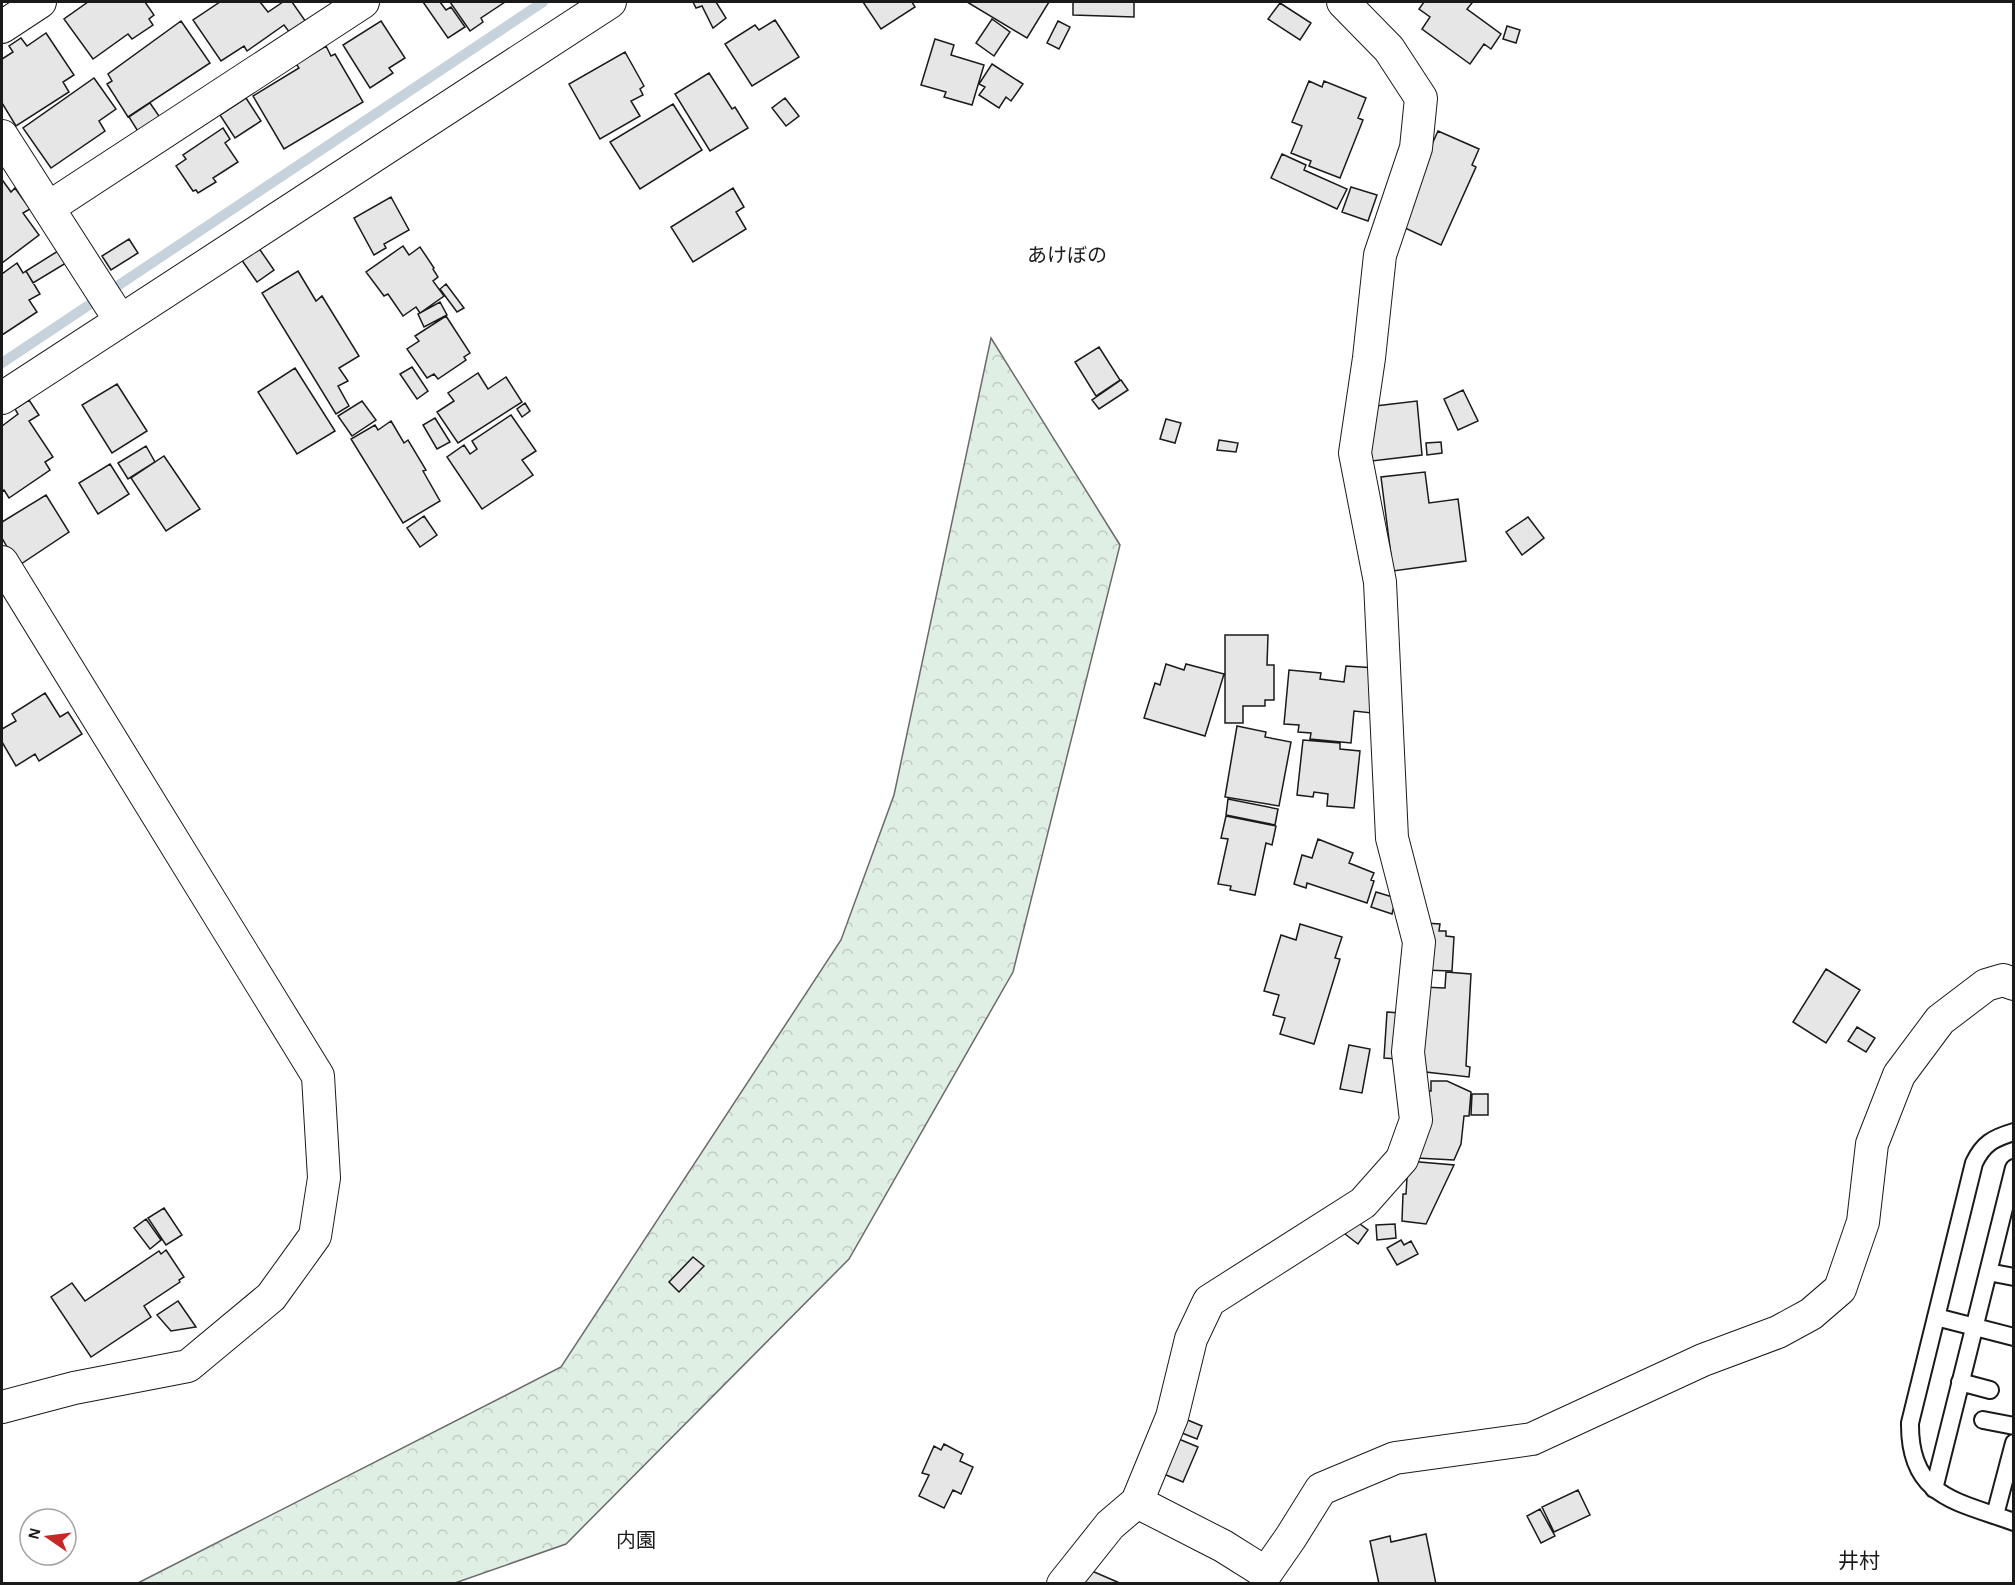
<svg xmlns="http://www.w3.org/2000/svg" width="2015" height="1585" viewBox="0 0 2015 1585" font-family="'Alegreya Sans','Noto Sans JP',sans-serif">
<style>
.forest{fill:url(#forest-crowns);stroke:#6a6a6a;stroke-width:1.5}
.lines{fill:none;stroke-linecap:round;stroke-linejoin:round}
.stream{stroke:#c6d2dc;stroke-width:10}
.building{fill:#e6e6e6;stroke:#1a1a1a;stroke-width:1.5}
.lane-casing{stroke:#1a1a1a;stroke-width:20}
.street-casing{stroke:#1a1a1a;stroke-width:34}
.lane{stroke:#fff;stroke-width:16}
.street{stroke:#fff;stroke-width:32}
.labels{text-anchor:middle;dominant-baseline:central;stroke-width:4.5;stroke-linejoin:round;paint-order:stroke}
.neighbourhood-label{font-size:20px;fill:#1a1a1a;stroke:#fff}
.quarter-label{font-size:21px;fill:#1a1a1a;stroke:#fff}
</style>
<defs>
<pattern id="forest-crowns" width="20" height="18" patternUnits="userSpaceOnUse" patternTransform="scale(1.5)"><rect width="20" height="18" fill="#e0efe3"/><path d="M2 6a3 3 0 1 1 6 0M12 15a3 3 0 1 1 6 0" fill="none" stroke="#c0ccc2"/></pattern>
</defs>
<rect width="100%" height="100%" fill="#fff"/>
<path class="forest" d="M991,338L1120,545L1013,972L849,1259L566,1544L455,1583L136,1584L561,1367L841,940L894,795Z"/>
<g class="lines">
<path class="stream" d="M2,363L543,2"/>
</g>
<path class="building" d="M88,2H145L154,15L149,19L153,25L132,39L128,34L93,59L64,19Z
M220,2H260L268,12L283,2H292L306,22L290,33L284,25L247,51L244,46L221,61L193,20Z
M423,2H440L446,10L451,7L465,27L448,38Z
M450,2H505L481,18L483,22L470,31Z
M693,2H716L726,18L713,28L702,6L696,8Z
M863,2H912L915,7L881,29Z
M967,2H1049L1027,38Z
M1073,2H1134V17L1073,15Z
M1424,2H1470L1472,3L1467,9L1501,34L1491,49L1484,44L1470,64L1422,29L1430,17L1419,9Z
M1280,3L1311,23L1300,40L1268,19Z
M992,19L1010,32L994,56L976,43Z
M775,20L799,57L752,86L725,44L755,25L759,30Z
M181,21L210,63L128,117L107,84L112,81L108,74Z
M381,21L405,58L389,68L393,73L370,88L343,45Z
M1058,21L1070,27L1059,49L1047,43Z
M1507,26L1520,30L1516,43L1503,39Z
M46,33L74,75L63,82L69,92L16,126L2,103V59L13,52L9,46L21,38L27,46Z
M935,39L954,45L951,55L984,65L972,105L944,97L946,92L921,85Z
M326,46L331,56L335,54L363,102L284,149L253,96L299,68L296,64Z
M625,52L644,86L640,89L643,95L631,101L640,116L600,139L569,84Z
M992,64L1023,84L1011,101L1006,97L999,108L979,95L985,87L979,84Z
M709,73L732,109L735,107L748,128L710,151L675,94Z
M94,78L116,109L99,121L105,131L51,168L23,128Z
M1309,81L1322,87L1324,81L1366,98L1358,118L1363,120L1340,178L1309,166L1311,161L1291,153L1302,126L1292,122Z
M246,98L261,121L235,138L220,115Z
M785,98L799,116L786,126L772,108Z
M150,103L161,119L139,133L129,117Z
M673,104L702,150L640,189L610,142Z
M223,128L230,139L225,143L238,162L213,178L216,182L198,193L196,190L193,191L176,166L186,159L183,155Z
M1438,131L1479,149L1472,165L1476,167L1441,245L1403,227L1401,213Z
M1282,154L1306,165L1304,170L1347,189L1337,209L1271,178Z
M3,181L11,192L15,188L30,209L23,213L39,235L2,263V182Z
M1351,187L1377,195L1368,221L1342,212Z
M733,188L744,207L736,212L746,229L693,262L671,227Z
M391,197L409,230L384,244L386,248L374,255L354,218Z
M129,239L138,253L111,270L102,256Z
M403,246L409,255L420,247L434,268L433,269L438,277L433,281L444,296L420,313L416,307L403,316L388,294L384,296L366,272Z
M258,247L274,270L257,282L241,259Z
M58,251L66,263L33,283L26,271Z
M17,263L23,273L26,271L40,294L29,300L37,312L2,335V274Z
M298,271L316,301L322,296L359,356L339,368L348,381L338,386L349,406L336,414L262,293Z
M446,284L464,308L457,312L440,289Z
M440,302L447,315L424,327L418,314Z
M446,316L470,353L464,357L466,360L438,379L434,374L427,378L407,349L419,341L415,336Z
M1099,347L1120,380L1096,396L1075,362Z
M412,367L428,391L417,399L400,374Z
M295,368L335,431L297,454L258,392Z
M478,373L488,389L506,377L522,402L458,443L437,412L454,401L448,393Z
M1121,380L1128,390L1099,409L1092,400Z
M117,384L147,431L112,453L82,405Z
M1463,390L1478,421L1458,430L1444,399Z
M29,400L39,415L29,421L53,457L45,462L50,470L9,498L4,490L2,491V426L18,414L15,409Z
M362,401L376,420L352,436L338,416Z
M1417,401L1422,455L1372,461L1367,407Z
M525,403L530,411L522,417L517,409Z
M511,415L536,451L522,460L533,475L482,509L447,457L464,445L470,454L477,449L472,441Z
M435,418L450,442L437,449L423,425Z
M1166,419L1181,423L1175,443L1160,439Z
M391,421L404,443L408,440L426,470L423,471L440,501L403,523L351,439L375,425L378,430Z
M1219,440L1238,443L1236,452L1217,450Z
M1441,442L1442,453L1427,455L1426,443Z
M146,446L155,462L128,479L118,463Z
M164,456L200,509L166,531L131,478Z
M110,464L129,494L98,514L79,483Z
M1425,472L1429,503L1458,499L1466,561L1393,571L1381,477Z
M46,495L69,532L18,566L2,538V522Z
M424,516L437,535L420,547L407,528Z
M1528,517L1544,538L1522,555L1506,532Z
M1225,635H1268L1267,665H1274V700H1265V706H1243V723H1225Z
M1166,664L1184,670L1186,664L1224,674L1205,736L1144,718L1155,683L1160,685Z
M1346,666L1376,668L1372,713L1354,711L1351,743L1310,739L1311,733L1298,732L1299,725L1284,724L1289,670L1321,673L1320,679L1344,682Z
M45,693L60,717L68,712L82,734L39,761L35,754L16,766L2,742V729L16,721L12,714Z
M1237,726L1266,732L1265,737L1291,742L1279,806L1225,797Z
M1303,740L1340,743V749L1360,751L1354,808L1327,806L1328,794L1314,792L1313,797L1297,795Z
M1228,799L1278,809L1275,825L1226,815Z
M1226,816L1276,826L1272,845L1266,843L1255,895L1230,890L1231,886L1218,884L1228,839L1221,838Z
M1318,839L1353,853L1349,863L1374,873L1371,880L1374,881L1367,903L1307,883L1306,888L1294,884L1302,855L1312,858Z
M1376,892L1396,898L1392,914L1371,907Z
M1425,923L1440,924L1439,931H1446V936L1454,937L1452,971L1423,970Z
M1300,924L1342,937L1335,958L1340,959L1314,1044L1280,1034L1285,1018L1273,1015L1279,995L1264,991L1281,935L1296,940Z
M1826,969L1860,990L1826,1043L1793,1022Z
M1446,972L1471,974L1466,1066L1470,1067L1469,1077L1417,1071L1422,987L1445,988Z
M1387,1012L1400,1013L1397,1059L1384,1058Z
M1857,1027L1875,1038L1866,1052L1848,1041Z
M1349,1045L1370,1049L1362,1093L1340,1089Z
M1431,1081H1447L1471,1092L1469,1116H1464L1461,1144L1454,1160L1417,1158L1426,1091H1431Z
M1472,1094H1488V1115H1471Z
M1408,1161L1454,1165L1426,1224L1402,1221L1403,1194H1406Z
M164,1208L182,1235L166,1245L148,1218Z
M146,1219L161,1240L150,1249L134,1228Z
M1356,1221L1368,1230L1358,1244L1345,1234Z
M1395,1224L1396,1238L1377,1240L1376,1225Z
M1401,1240L1404,1245L1411,1241L1418,1254L1397,1265L1387,1248Z
M166,1250L184,1277L179,1280L180,1282L144,1306L151,1317L91,1357L51,1297L72,1283L85,1301L159,1251L161,1254Z
M693,1257L704,1266L679,1292L669,1282Z
M178,1301L196,1327L171,1331L157,1315Z
M1178,1416L1202,1426L1197,1439L1172,1429Z
M1174,1437L1198,1447L1183,1482L1159,1472Z
M944,1444L963,1454L960,1461L973,1467L961,1494L953,1490L944,1508L919,1496L929,1475L922,1473L934,1446L941,1450Z
M1578,1490L1590,1515L1554,1532L1542,1507Z
M1540,1509L1555,1536L1541,1543L1527,1516Z
M1426,1534L1436,1584H1379L1370,1541L1390,1536L1391,1542Z
M1085,1568L1122,1584H1078Z"/>
<g class="lines">
<g class="lane-casing">
<path id="lane" d="M2014,1132C1993,1138 1983,1144 1974,1163L1910,1423C1909,1497 1956,1501 2014,1522
M1988,1272L2014,1277
M1936,1317L2014,1337
M1960,1382L1990,1390
M1983,1420L2014,1426
M1934,1489L2014,1168
M1995,1515L2014,1443"/>
</g>
<g class="street-casing">
<path id="street" d="M2,27L40,2
M2,136L120,320
M48,208L363,2
M2,398L610,2
M2,562L318,1076L324,1178L315,1236L271,1297L188,1366L74,1388L2,1407
M1137,1502L1223,1546L1266,1573L1291,1537L1321,1489L1395,1458L1532,1439L1703,1360L1778,1332L1811,1314L1840,1289L1863,1222L1872,1144L1899,1075L1940,1020L1986,985L2003,980L2014,984
M1063,1584L1110,1525L1137,1502L1172,1417L1191,1339L1209,1301L1363,1203L1402,1159L1416,1120L1408,1052L1419,942L1392,838L1380,582L1355,453L1369,358L1380,255L1416,148L1421,98L1389,49L1343,2"/>
</g>
<use href="#lane" class="lane"/>
<use href="#street" class="street"/>
</g>
<g class="labels">
<g class="neighbourhood-label">
<text x="1067" y="256">あけぼの</text>
<text x="636" y="1541">内園</text>
</g>
<g class="quarter-label">
<text x="1859" y="1561">井村</text>
</g>
</g>
<rect width="2015" height="1585" fill="none" stroke="#1a1a1a" stroke-width="6"/>
<g transform="translate(48 1537) rotate(284)"><circle r="28" fill="#ffffff" stroke="#a3a3a3" stroke-width="1.5"/>
<path d="M0-4.5L10 22L0 15L-10 22Z" fill="#c62828"/>
<text y="-9" font-size="16" font-weight="bold" text-anchor="middle" fill="#1a1a1a">N</text>
</g>
</svg>
